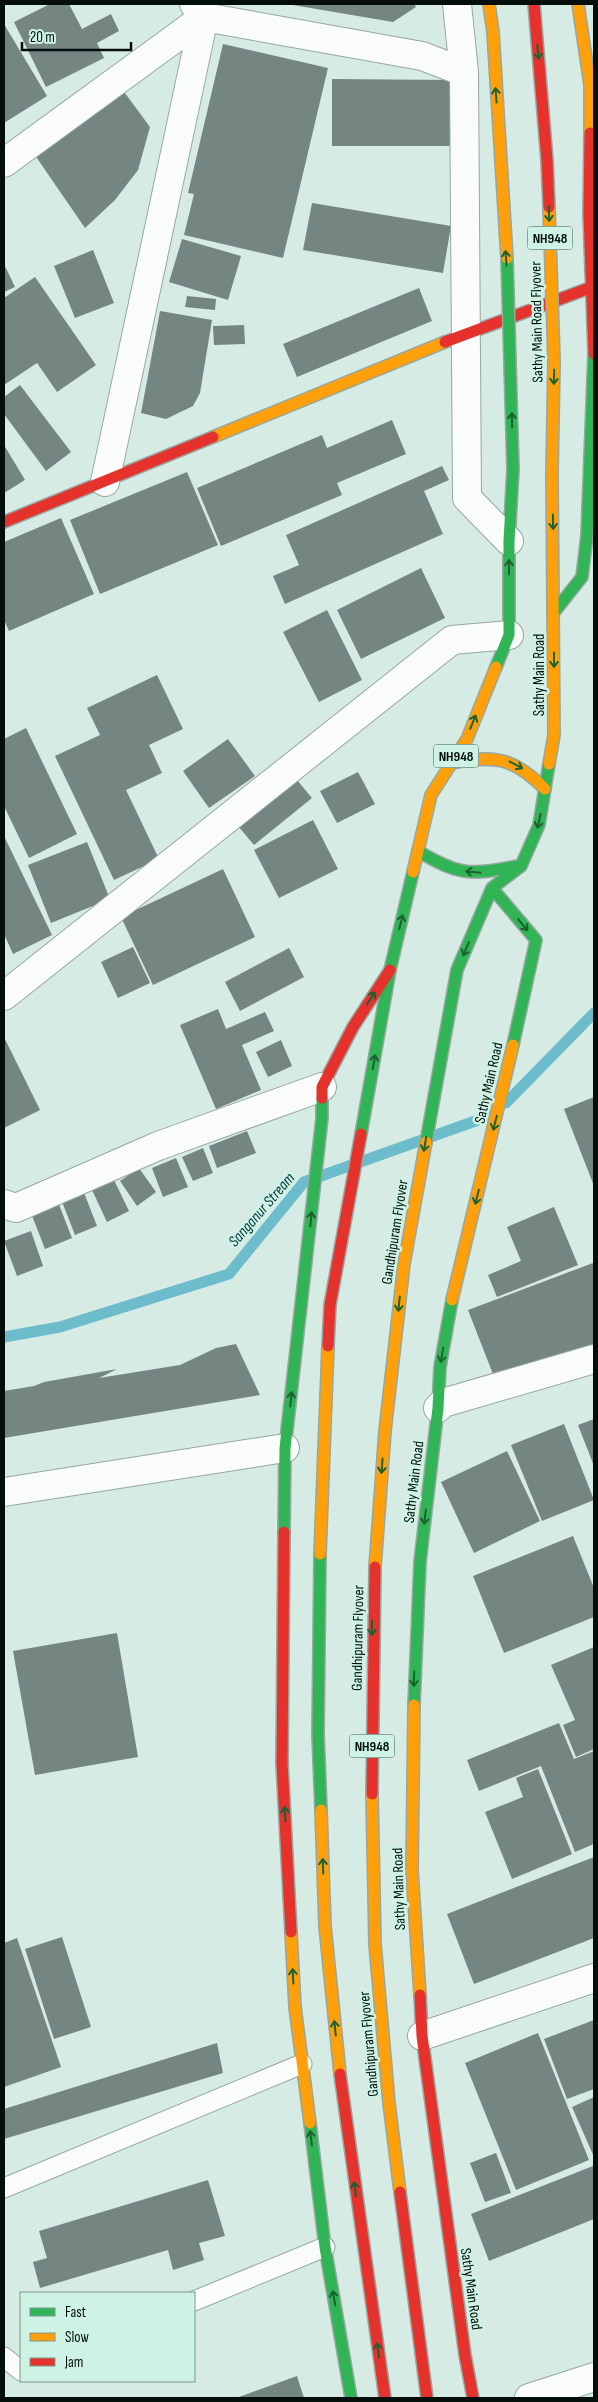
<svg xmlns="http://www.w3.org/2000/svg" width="598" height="2402" viewBox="0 0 598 2402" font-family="'Sofia Sans Condensed',sans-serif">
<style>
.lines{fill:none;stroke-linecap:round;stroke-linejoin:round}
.stream{stroke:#6cbccb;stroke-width:11}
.building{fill:#758582}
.lane-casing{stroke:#97a7a1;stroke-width:21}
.street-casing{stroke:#97a7a1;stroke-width:30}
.fast-casing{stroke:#97a7a1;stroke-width:14}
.slow-casing{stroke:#97a7a1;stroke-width:14}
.jam-casing{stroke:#97a7a1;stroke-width:14}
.lane{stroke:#f9fcfb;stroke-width:19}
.street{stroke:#f9fcfb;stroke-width:28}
.fast{stroke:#30b455;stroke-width:11}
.slow{stroke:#ff9f0a;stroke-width:11}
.jam{stroke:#e5322d;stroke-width:11}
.fast-bridge-casing{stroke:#97a7a1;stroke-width:14;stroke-linecap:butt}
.slow-bridge-casing{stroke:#97a7a1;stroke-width:14;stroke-linecap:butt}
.jam-bridge-casing{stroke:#97a7a1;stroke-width:14;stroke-linecap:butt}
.fast-bridge{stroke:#30b455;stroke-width:11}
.slow-bridge{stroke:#ff9f0a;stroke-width:11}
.jam-bridge{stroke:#e5322d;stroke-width:11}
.oneway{stroke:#1a6230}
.labels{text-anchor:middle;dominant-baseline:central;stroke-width:5;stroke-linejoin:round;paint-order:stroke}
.shield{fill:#cef3e5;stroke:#41534c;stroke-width:1}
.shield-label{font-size:14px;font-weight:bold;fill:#040f0b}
.street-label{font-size:15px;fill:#040f0b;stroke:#cef3e5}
.water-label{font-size:16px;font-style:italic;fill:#033640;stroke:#cef3e5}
</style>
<rect width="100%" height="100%" fill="#d6ebe3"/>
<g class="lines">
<path class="stream" d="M506,1103L594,1013
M4,1337L60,1327L229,1274L304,1182L495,1114"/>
</g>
<path class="building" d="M50,4H69L82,29L111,14L119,31L97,43L104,58L46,87L14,22Z
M287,4H414L416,7L393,22Z
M4,24L47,96L4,123Z
M223,44L328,68L283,258L184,235L194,194L188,193Z
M332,79L451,80V146H332Z
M122,89L150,127L138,170L115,200L85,228L30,148Z
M312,203L451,226L443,273L303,250Z
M182,239L241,256L228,300L169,282Z
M93,250L114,303L75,318L54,266Z
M4,264L15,287L4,292Z
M35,277L96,365L57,392L37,363L4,385V298Z
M419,288L432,321L297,377L283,344Z
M187,296L216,299L215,310L185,307Z
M160,311L212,320L200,393L193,406L166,419L141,413Z
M244,325L245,344L214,345L213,326Z
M20,385L71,452L46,471L4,414V397Z
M392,420L406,454L337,483L342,495L221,546L197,488L322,435L327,448Z
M4,445L25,480L4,493Z
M442,466L449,480L424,491L443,534L285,604L273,576L299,565L286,535Z
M187,472L218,545L100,594L70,520Z
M61,518L94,594L9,631L4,620V542Z
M421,568L445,618L361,659L337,610Z
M327,610L362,680L319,702L283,632Z
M157,675L183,729L149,745L162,773L126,790L159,859L114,880L55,756L100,735L87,708Z
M26,728L77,834L29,858L4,806V739Z
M228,739L255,776L209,808L183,771Z
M358,772L375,804L337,823L320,791Z
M291,773L312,798L254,845L233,820Z
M313,820L338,869L279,898L254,850Z
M4,836L52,935L13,954L4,934Z
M87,842L110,899L51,923L28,865Z
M223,869L255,937L153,985L121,917Z
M133,947L150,983L118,998L101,962Z
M289,948L304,977L240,1011L225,982Z
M218,1009L226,1029L265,1012L274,1031L242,1045L261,1090L216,1109L180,1025Z
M4,1037L40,1110L4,1128Z
M281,1040L292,1066L268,1077L256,1052Z
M594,1097V1186L564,1109Z
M247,1131L256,1153L217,1168L209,1146Z
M203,1148L213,1173L193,1181L182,1157Z
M176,1158L188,1187L163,1197L152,1168Z
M139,1168L156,1192L137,1206L120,1181Z
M114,1180L129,1211L107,1222L92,1190Z
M81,1185L97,1226L75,1235L59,1194Z
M58,1202L72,1238L45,1249L31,1213Z
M554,1207L578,1265L497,1297L488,1275L521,1261L507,1227Z
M31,1231L43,1266L17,1276L4,1241Z
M593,1263L594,1350L498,1387L468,1310Z
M236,1344L260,1395L4,1438V1391L34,1386L44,1382L117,1369L99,1378L180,1365L216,1348Z
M594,1419V1466L578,1425Z
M564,1424L594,1500L542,1521L511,1445Z
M507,1451L540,1521L474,1553L441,1482Z
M573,1536L594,1588V1617L504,1653L473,1576Z
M117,1633L138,1757L35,1775L13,1651Z
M594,1647V1749L576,1757L563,1725L575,1720L551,1665Z
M559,1723L574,1759L594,1751V1844L575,1852L541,1766L479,1791L467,1760Z
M538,1769L572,1854L512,1879L485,1812L523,1797L516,1778Z
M594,1857V1938L474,1984L447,1914Z
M62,1937L91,2027L54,2039L25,1949Z
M17,1938L61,2067L4,2087V1943Z
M594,2020V2089L567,2099L544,2039Z
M538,2033L589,2160L516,2190L465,2063Z
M217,2043L223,2073L4,2139V2109Z
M594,2097V2157L572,2107Z
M496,2153L511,2193L485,2202L470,2163Z
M593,2166L594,2219L489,2261L471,2214Z
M208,2180L225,2236L199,2243L204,2260L173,2270L168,2250L40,2288L33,2262L47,2258L39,2231Z
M297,2376L304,2398H236Z"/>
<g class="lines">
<g class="lane-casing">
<path id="lane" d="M4,2188L302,2064
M194,2301L325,2247
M4,2357L21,2371"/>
</g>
<g class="street-casing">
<path id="street" d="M194,4L204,17L422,56L464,72
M457,4L464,72L467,498L509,541
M4,163L204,17
M105,482L204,17
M4,996L452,640L509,635
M4,1204L16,1208L158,1146L322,1087
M438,1408L443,1403L594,1359
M4,1492L285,1448
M422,2036L594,1978
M529,2398L594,2377"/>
</g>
<g class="fast-casing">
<path id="fast" d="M555,611L582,577L587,535L594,354
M496,667L509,635V541L513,469
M418,851C458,875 471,876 517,866
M492,888L536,940L513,1045
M361,1134L390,970L413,872
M426,1142L457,970L492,888L521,866L539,825L549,764
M284,1532L285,1448L322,1118V1098
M320,1554L318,1734L321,1810
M414,1705L420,1562L438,1408L440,1367L452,1300
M310,2123L325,2247L351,2398"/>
</g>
<g class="slow-casing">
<path id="slow" d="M578,4L590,85V133
M213,437L445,342
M451,763C495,755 513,757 545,789
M549,764L554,735L552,473
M413,872L431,795L467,739L496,667
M452,1300L513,1045
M320,1554L328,1346
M375,1567L385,1431L404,1264L426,1142
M414,1705L412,1870L420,1995
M372,1794L375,1944L389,2103L400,2192
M321,1810L325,1926L340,2074
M291,1932L295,2007L310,2123"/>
</g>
<g class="jam-casing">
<path id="jam" d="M590,133L589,214L594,354
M445,342L592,287
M4,522L213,437
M322,1098V1087L353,1027L390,970
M328,1346L330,1305L361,1134
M284,1532L282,1763L291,1932
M372,1794L375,1567
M420,1995L422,2036L465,2355L473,2398
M340,2074L385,2398
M400,2192L427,2398"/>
</g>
<use href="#lane" class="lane"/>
<use href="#street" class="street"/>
<use href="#fast" class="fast"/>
<use href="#slow" class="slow"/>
<use href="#jam" class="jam"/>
<g class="fast-bridge-casing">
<path id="fast-bridge" d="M507,258L513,469"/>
</g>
<g class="slow-bridge-casing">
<path id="slow-bridge" d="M489,4L493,32L507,258
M549,207L554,360L552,473"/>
</g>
<g class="jam-bridge-casing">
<path id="jam-bridge" d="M534,4L547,160L549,207"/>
</g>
<use href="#fast-bridge" class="fast-bridge"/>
<use href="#slow-bridge" class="slow-bridge"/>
<use href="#jam-bridge" class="jam-bridge"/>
</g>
<defs><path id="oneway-shaft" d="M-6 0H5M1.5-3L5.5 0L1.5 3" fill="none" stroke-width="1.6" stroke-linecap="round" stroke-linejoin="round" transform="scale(1.25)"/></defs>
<g class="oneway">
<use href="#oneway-shaft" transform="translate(538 52) rotate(85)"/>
<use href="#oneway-shaft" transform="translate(496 95) rotate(-94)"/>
<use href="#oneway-shaft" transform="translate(549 214) rotate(88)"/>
<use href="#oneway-shaft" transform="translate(506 258) rotate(-94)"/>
<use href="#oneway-shaft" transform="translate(554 377) rotate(91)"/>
<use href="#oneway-shaft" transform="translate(512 420) rotate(-91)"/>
<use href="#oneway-shaft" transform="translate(553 522) rotate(89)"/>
<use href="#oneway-shaft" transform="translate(509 567) rotate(-90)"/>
<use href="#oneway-shaft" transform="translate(554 660) rotate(90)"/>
<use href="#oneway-shaft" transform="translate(473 722) rotate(-68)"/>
<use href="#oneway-shaft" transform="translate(516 765) rotate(28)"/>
<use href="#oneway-shaft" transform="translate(539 821) rotate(103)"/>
<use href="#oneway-shaft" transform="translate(473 872) rotate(-174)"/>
<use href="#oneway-shaft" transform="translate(401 922) rotate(-76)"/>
<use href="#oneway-shaft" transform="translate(523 925) rotate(50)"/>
<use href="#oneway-shaft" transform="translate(466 949) rotate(113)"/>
<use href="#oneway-shaft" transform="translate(371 998) rotate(-58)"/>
<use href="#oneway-shaft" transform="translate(374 1062) rotate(-80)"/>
<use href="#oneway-shaft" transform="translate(495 1123) rotate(104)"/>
<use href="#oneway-shaft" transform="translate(425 1144) rotate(100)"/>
<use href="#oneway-shaft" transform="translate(477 1197) rotate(104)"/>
<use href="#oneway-shaft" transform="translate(311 1219) rotate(-84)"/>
<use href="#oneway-shaft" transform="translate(399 1304) rotate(96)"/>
<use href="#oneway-shaft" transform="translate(442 1355) rotate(100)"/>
<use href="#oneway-shaft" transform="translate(291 1399) rotate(-84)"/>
<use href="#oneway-shaft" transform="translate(382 1466) rotate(94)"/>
<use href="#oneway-shaft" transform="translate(425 1517) rotate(97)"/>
<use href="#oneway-shaft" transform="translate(372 1628) rotate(90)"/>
<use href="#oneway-shaft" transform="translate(414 1679) rotate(92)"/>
<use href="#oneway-shaft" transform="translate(285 1814) rotate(-93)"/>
<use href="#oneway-shaft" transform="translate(323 1866) rotate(-92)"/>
<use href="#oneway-shaft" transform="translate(293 1976) rotate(-93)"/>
<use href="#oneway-shaft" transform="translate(335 2028) rotate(-96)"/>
<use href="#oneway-shaft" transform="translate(311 2138) rotate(-97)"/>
<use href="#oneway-shaft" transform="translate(355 2189) rotate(-98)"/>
<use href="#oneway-shaft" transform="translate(334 2298) rotate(-100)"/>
<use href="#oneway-shaft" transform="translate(378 2350) rotate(-98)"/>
</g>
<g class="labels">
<g class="shield">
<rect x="527.5" y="226.5" width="45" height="23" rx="4"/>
<rect x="433.5" y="744.5" width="45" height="23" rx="4"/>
<rect x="349.5" y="1734.5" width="45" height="23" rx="4"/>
</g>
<g class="shield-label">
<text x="550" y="238">NH948</text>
<text x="456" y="756">NH948</text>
<text x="372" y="1746">NH948</text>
</g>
<g class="street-label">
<text transform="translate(537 322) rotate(-91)">Sathy Main Road Flyover</text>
<text transform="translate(539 675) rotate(-90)">Sathy Main Road</text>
<text transform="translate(489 1083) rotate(-77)">Sathy Main Road</text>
<text transform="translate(395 1232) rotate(-81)">Gandhipuram Flyover</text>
<text transform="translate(414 1482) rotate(-83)">Sathy Main Road</text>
<text transform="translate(358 1638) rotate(-89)">Gandhipuram Flyover</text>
<text transform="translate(399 1889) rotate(-92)">Sathy Main Road</text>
<text transform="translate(369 2044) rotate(-95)">Gandhipuram Flyover</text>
<text transform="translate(471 2289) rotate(82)">Sathy Main Road</text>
</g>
<g class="water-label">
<text transform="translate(262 1210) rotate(-49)">Sanganur Stream</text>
</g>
</g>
<rect width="598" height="2402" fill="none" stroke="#040f0b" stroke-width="10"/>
<rect x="20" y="2292" width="175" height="90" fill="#cef3e5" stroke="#7d988e"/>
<rect x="30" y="2308" width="25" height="8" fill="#30b455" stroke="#7d988e"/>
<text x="65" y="2317" font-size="15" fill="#040f0b">Fast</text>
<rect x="30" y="2333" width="25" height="8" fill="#ff9f0a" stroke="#7d988e"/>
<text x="65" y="2342" font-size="15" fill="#040f0b">Slow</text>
<rect x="30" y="2358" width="25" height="8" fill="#e5322d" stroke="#7d988e"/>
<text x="65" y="2367" font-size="15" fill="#040f0b">Jam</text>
<path d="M22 42v8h109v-8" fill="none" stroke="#040f0b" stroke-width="2.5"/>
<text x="30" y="42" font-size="15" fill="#040f0b" stroke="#cef3e5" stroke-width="4" paint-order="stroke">20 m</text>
</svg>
